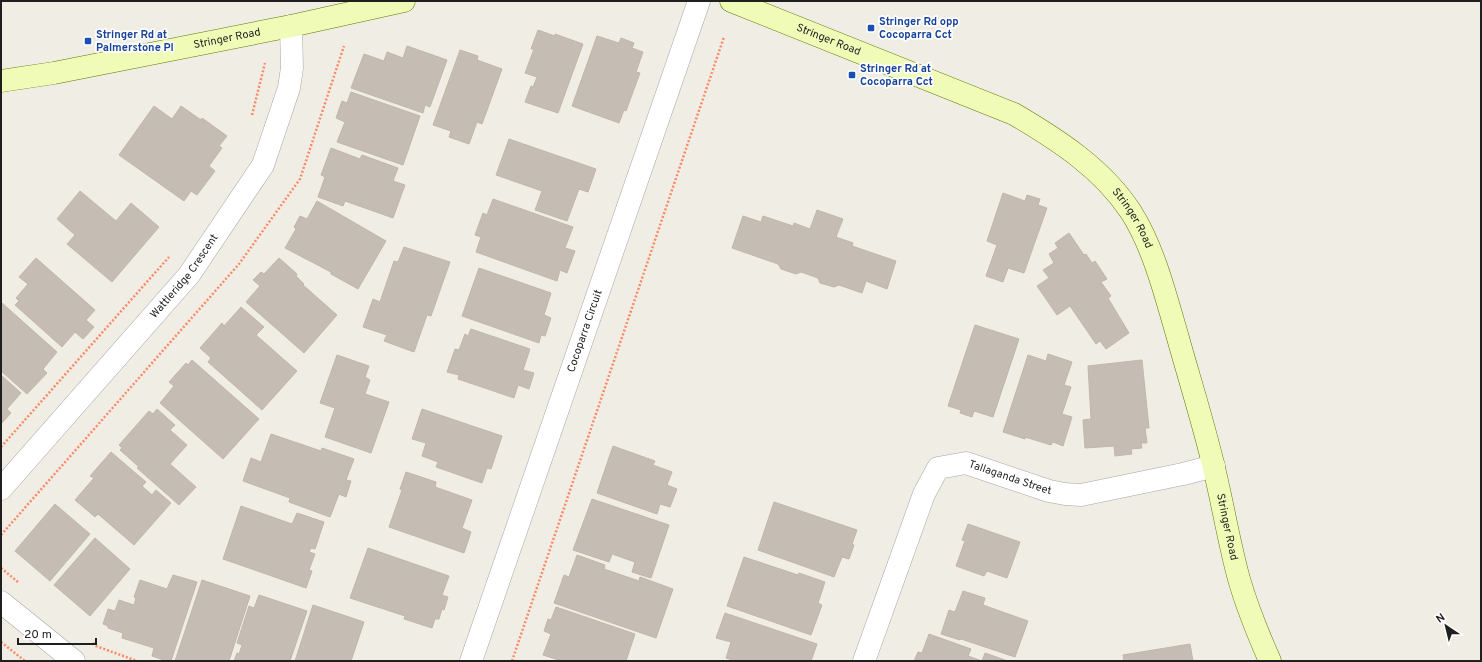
<svg xmlns="http://www.w3.org/2000/svg" width="1482" height="662" viewBox="0 0 1482 662" font-family="Overpass,sans-serif">
<style>
.building{fill:#c5bdb4;stroke:#c2b6a6}
.lines{fill:none;stroke-linecap:round;stroke-linejoin:round}
.street-casing{stroke:#a6a6a6;stroke-width:23}
.secondary-casing{stroke:#5e7902;stroke-width:23}
.path{stroke:#fd8968;stroke-width:2.5;stroke-dasharray:2 2;stroke-linecap:butt}
.street{stroke:#fff;stroke-width:22}
.secondary{stroke:#f0fbb7;stroke-width:22}
.transit-dot{fill:#1a4fb4;stroke:#fff;stroke-width:1.5}
.labels{text-anchor:middle;dominant-baseline:central;stroke-width:3.5;stroke-linejoin:round;paint-order:stroke}
.transit-label{font-size:11px;font-weight:bold;fill:#164399;stroke:#fff;text-anchor:start}
.street-label{font-size:11px;fill:#1f1f1f;stroke:#fff}
</style>
<rect width="100%" height="100%" fill="#f0ede4"/>
<path class="building" d="M538,30L555,36V34L583,44L558,113L525,102L531,86L533,87L537,77L525,73L534,49H531Z
M597,36L619,43L621,38L634,43L632,48L643,52L636,72L640,73L626,111L624,110L619,123L572,106Z
M407,46L447,60L430,107L425,105L423,113L351,88L364,54L384,61L387,52L403,58Z
M460,50L478,56L477,60L502,69L482,124L477,122L469,144L449,137L451,131L433,125Z
M351,92L420,116L403,165L337,142L345,122L336,118L342,101L347,103Z
M154,106L172,119L181,106L201,120L202,118L227,136L219,146L222,148L209,166L215,171L197,195L191,191L184,201L119,155Z
M509,139L596,169L588,192L579,189L567,221L535,210L542,191L496,175Z
M331,148L360,159L362,155L398,168L393,181L405,185L393,218L345,201L343,206L318,197L325,177L321,175Z
M80,191L116,221L131,203L159,227L112,282L67,244L75,235L57,219Z
M1003,193L1025,201L1027,195L1040,199L1038,205L1047,208L1024,273L1008,268L1003,282L986,276L997,245L987,241Z
M493,199L573,227L565,248L575,251L567,273L560,270L557,281L476,252L481,237L475,235L483,213L487,215Z
M317,201L386,241L358,289L331,274V272L285,248L296,229L294,227L300,216L307,219Z
M817,210L843,219L836,237L853,243L852,246L896,261L887,289L866,281L862,293L839,285L834,287L820,283L818,278L801,272L796,274L781,269L778,264L732,248L743,216L761,222L763,216L793,226L794,223L810,229Z
M1069,233L1084,255L1086,254L1092,263L1095,261L1107,279L1101,282L1111,296L1108,298L1129,333L1106,349L1100,341L1096,344L1070,306L1057,315L1037,286L1049,278L1043,270L1054,263L1049,254L1058,248L1055,243Z
M404,247L450,262L431,316L427,315L414,352L384,341L387,335L363,327L373,299L380,302L394,261L398,262Z
M36,258L95,310L86,320L94,327L83,339L75,332L62,347L15,305L19,301L16,298L28,284L19,277Z
M279,258L297,274L296,276L304,284L303,285L337,315L304,353L246,302L260,286L253,280L261,272L264,274Z
M479,268L551,293L544,315L551,318L545,336L541,335L539,343L462,316Z
M2,303L57,352L43,369L47,373L27,394L1,371V305Z
M241,307L264,327L256,335L297,371L262,410L208,362L211,358L200,348L222,323L224,326Z
M975,325L1019,339L993,417L974,411L972,417L960,413L961,410L948,406Z
M471,329L530,349L523,370L534,373L529,389L518,385L514,398L458,379L459,375L447,372L455,349L459,350L465,334L468,336Z
M1048,354L1072,362L1064,385L1071,387L1062,414L1072,417L1063,446L1053,442L1051,445L1025,437V439L1003,432L1028,355L1046,361Z
M337,355L369,366L365,377L370,380L365,394L389,402L371,453L325,437L335,408L320,403Z
M192,360L259,419L223,459L160,403L174,386L169,382L186,363L188,365Z
M1142,360L1149,428H1145L1147,443H1141L1142,448L1131,449L1132,454L1115,456L1114,446L1085,448L1083,420L1091,419L1088,366Z
M1,375L21,393L7,409L11,413L1,424Z
M157,409L175,425L170,430L187,445L170,464L196,487L179,505L137,468L139,467L120,450L122,448L119,445L149,411L153,414Z
M422,409L502,436L491,469L487,468L482,483L436,467L438,462L422,456L426,443L412,439Z
M271,434L321,451L322,448L354,459L346,480L351,481L346,497L339,494L330,517L289,502L290,498L243,481L251,458L261,462Z
M613,446L655,461L653,465L672,472L667,485L677,489L670,507L660,504L657,514L597,493Z
M111,452L146,482L142,486L152,495L156,490L171,503L134,545L98,514L95,517L75,500L94,478L90,476Z
M406,472L436,482L435,487L472,500L462,528L471,532L464,553L389,527L402,490L400,489Z
M592,499L669,525L651,578L632,572L635,562L612,554L609,562L573,550Z
M774,502L857,530L852,544L854,545L849,559L842,557L834,577L758,550Z
M55,504L90,534L50,581L15,551Z
M241,506L292,524L297,513L324,522L315,549L311,548L309,552L315,554L309,570L312,571L306,588L223,559Z
M968,524L1020,542L1007,578L987,571L984,576L956,566L965,541L962,540Z
M95,538L130,569L90,616L54,585Z
M368,548L449,576L442,595L448,597L444,610L442,609L439,619H435L432,628L404,619L405,616L350,598Z
M577,555L605,565L604,569L639,581L640,577L673,589L656,638L554,603L564,575L569,577Z
M744,557L798,575L799,573L825,582L818,603L822,605L811,635L727,606Z
M173,575L197,582L171,661H167L152,656L154,648L122,638L123,633L108,628V626L103,624L108,609L115,611L119,600L134,605L136,598L134,597L140,580L167,589Z
M202,580L250,596L229,661H175Z
M963,591L985,598L983,605L1028,621L1015,657L961,639L960,640L941,634L949,610L955,612Z
M259,595L307,611L290,661H234L237,653L239,654L242,645L237,643L249,606L254,608Z
M313,605L364,622L351,661H295Z
M556,607L635,634L626,661H562L543,655L551,634L544,631L548,619L551,620Z
M725,613L817,644L811,661H736L726,658L731,642L716,638Z
M929,634L971,649L968,656L982,661L985,653L1005,660L1004,661H914L918,652L922,653Z
M1190,644L1193,661H1124L1123,655Z"/>
<g class="lines">
<g class="street-casing">
<g id="street">
<path id="s1" d="M1,489L189,275L263,165L289,88L292,68L291,26"/>
<path d="M1,602L74,661"/>
<path id="s2" d="M471,661L699,1"/>
<path id="s3" d="M864,661L924,494L938,468L966,463L1049,491L1065,494L1081,495L1183,474L1214,466"/>
</g>
</g>
<g class="secondary-casing">
<g id="secondary">
<path id="s4" d="M731,1L1014,114C1058,140 1102,168 1131,212C1154,248 1166,297 1178,338C1190,381 1204,425 1214,468C1223,505 1229,543 1239,579C1247,607 1258,634 1270,661"/>
<path id="s5" d="M1,81L54,73L291,26L404,1"/>
</g>
</g>
<path class="path" d="M252,115L265,63
M1,447L169,257
M1,535L239,264L300,179L344,46
M1,568L18,582
M1,642L25,661
M93,643L96,646L137,661
M512,661L724,37"/>
<use href="#street" class="street"/>
<use href="#secondary" class="secondary"/>
</g>
<g class="transit-dot">
<rect x="867" y="24" width="8" height="8" rx="2"/>
<rect x="84" y="37" width="8" height="8" rx="2"/>
<rect x="848" y="71" width="8" height="8" rx="2"/>
</g>
<g class="labels">
<g class="transit-label">
<text x="879" y="22">Stringer Rd opp<tspan x="879" dy="13">Cocoparra Cct</tspan></text>
<text x="96" y="35">Stringer Rd at<tspan x="96" dy="13">Palmerstone Pl</tspan></text>
<text x="860" y="69">Stringer Rd at<tspan x="860" dy="13">Cocoparra Cct</tspan></text>
</g>
<g class="street-label">
<text stroke="none"><textPath href="#s5" startOffset="230">Stringer Road</textPath></text>
<text stroke="none"><textPath href="#s4" startOffset="105">Stringer Road</textPath></text>
<text stroke="none"><textPath href="#s4" startOffset="465">Stringer Road</textPath></text>
<text stroke="none"><textPath href="#s1" startOffset="281">Wattleridge Crescent</textPath></text>
<text stroke="none"><textPath href="#s2" startOffset="349">Cocoparra Circuit</textPath></text>
<text stroke="none"><textPath href="#s3" startOffset="282">Tallaganda Street</textPath></text>
<text stroke="none"><textPath href="#s4" startOffset="789">Stringer Road</textPath></text>
</g>
</g>
<rect width="1482" height="662" fill="none" stroke="#1f1f1f" stroke-width="4"/>
<g transform="translate(1446 626) rotate(325)" stroke="#ffffff" stroke-width="3" paint-order="stroke">
<path d="M0-3L7 15L0 10L-7 15Z" fill="#1f1f1f"/>
<text y="-6" font-size="11" font-weight="bold" text-anchor="middle" fill="#1f1f1f">N</text>
</g>
<path d="M18 638v6h78v-6" fill="none" stroke="#1f1f1f" stroke-width="2"/>
<text x="24" y="638" font-size="12" fill="#1f1f1f" stroke="#ffffff" stroke-width="3" paint-order="stroke">20 m</text>
</svg>
